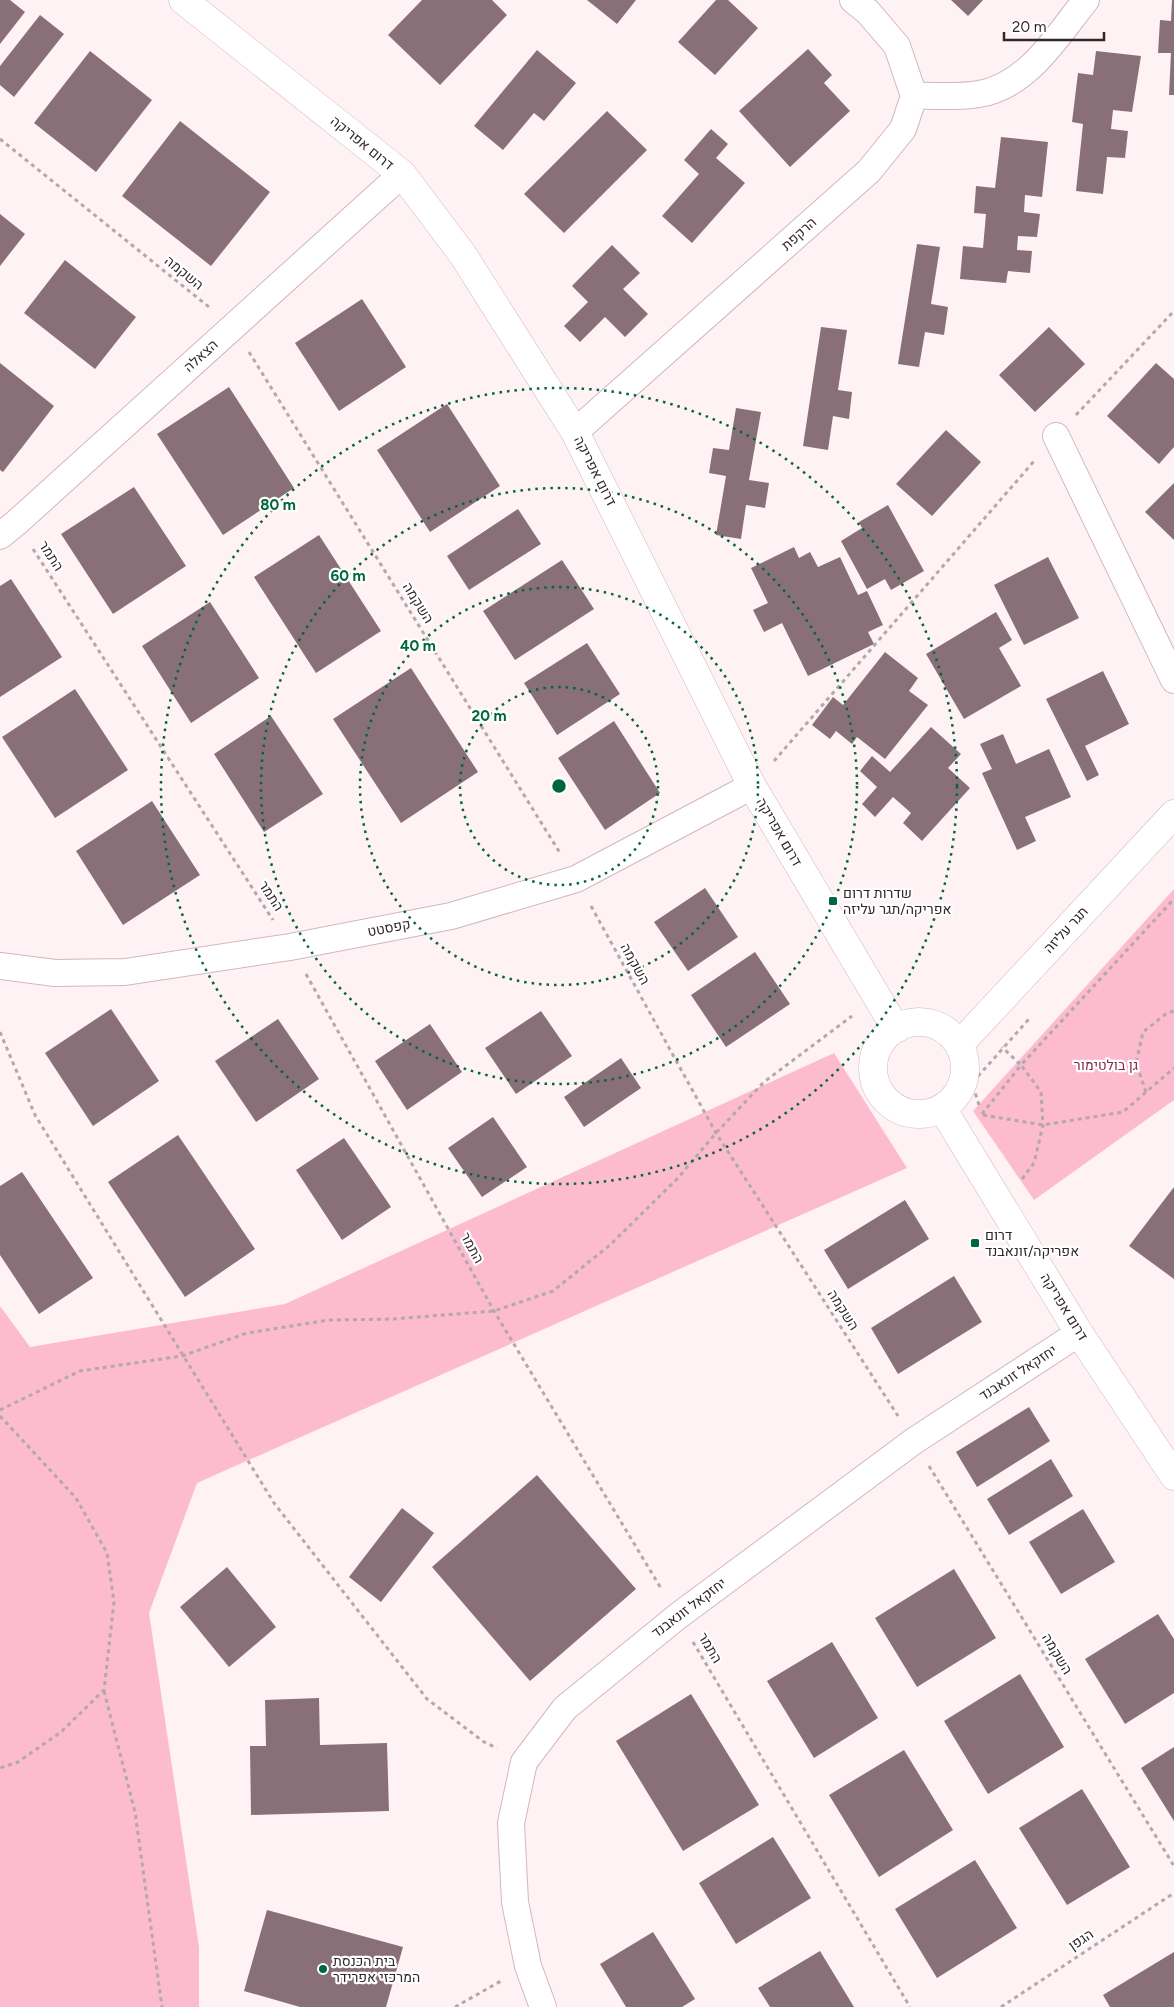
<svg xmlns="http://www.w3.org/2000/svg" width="1174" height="2007" viewBox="0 0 1174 2007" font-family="Figtree,Heebo,sans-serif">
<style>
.green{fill:#fdbbd0}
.building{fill:#897078}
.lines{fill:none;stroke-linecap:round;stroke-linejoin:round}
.minor-casing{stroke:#d2b7bf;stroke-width:28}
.tertiary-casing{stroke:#d2b7bf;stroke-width:29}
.path{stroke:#b3a8ab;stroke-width:3;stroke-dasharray:4 4;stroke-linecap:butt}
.minor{stroke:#fff;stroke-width:26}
.tertiary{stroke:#fff;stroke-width:28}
.ring{fill:none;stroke:#00673c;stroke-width:2.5;stroke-dasharray:2.5 5}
.poi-dot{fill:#00673c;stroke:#fff;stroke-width:2}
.labels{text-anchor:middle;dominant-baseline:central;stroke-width:4.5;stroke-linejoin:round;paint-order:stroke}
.street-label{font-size:14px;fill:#31272a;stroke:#fff}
.poi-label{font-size:14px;fill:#31272a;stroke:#fff;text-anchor:start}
.park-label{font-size:14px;fill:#872951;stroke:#fff}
.centre{fill:#00673c;stroke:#fff;stroke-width:2.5}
.ring-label{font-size:15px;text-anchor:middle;font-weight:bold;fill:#00673c;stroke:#fff;stroke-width:4.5;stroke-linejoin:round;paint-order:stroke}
</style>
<rect width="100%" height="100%" fill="#fef2f5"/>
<path class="green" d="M1174,889V1100L1034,1200L973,1111Z
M834,1053L907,1168L197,1483L149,1613L199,1947V2007H0V1306L30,1347L285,1304Z"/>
<path class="building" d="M0,0H10L25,12L0,44Z
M422,0H492L507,15L440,85L388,35Z
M587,0H636L617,24Z
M716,0H728L758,28L715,75L678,42Z
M951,0H983L968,16Z
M1172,0H1174V95H1169L1171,53H1158L1160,20L1171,21Z
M40,15L64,34L14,97L0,85V66Z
M808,49L832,75L824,83L850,111L790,167L739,111Z
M537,50L576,83L544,121L534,113L503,150L474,126Z
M90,51L152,100L96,172L34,123Z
M1096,51L1141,56L1132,112L1113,110L1111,129L1128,131L1125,158L1107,157L1103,194L1076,191L1083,124L1072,122L1078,73L1093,75Z
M607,111L647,150L564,233L524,194Z
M180,121L270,192L211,266L122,196Z
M711,129L728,144L716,158L745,183L692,243L662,216L699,174L684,160Z
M1001,137L1048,142L1042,197L1025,195L1024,212L1040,214L1037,237L1018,236L1017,250L1032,251L1030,273L1008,271L1006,283L960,279L963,246L983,248L986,214L974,213L976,186L995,188Z
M0,214L25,234L0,266Z
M917,244L940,247L931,304L948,307L944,335L925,332L919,367L898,364Z
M612,245L640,273L623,289L648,314L625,337L605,317L580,342L564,326L588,302L572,286Z
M65,260L136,317L95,369L24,313Z
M362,299L406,367L339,411L295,343Z
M821,327L847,330L838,390L852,392L849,419L833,416L828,450L803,446Z
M1049,327L1085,364L1035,412L999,375Z
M0,363L54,406L3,472L0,470Z
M1156,363L1174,379V447L1159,464L1107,416Z
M229,387L294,488L223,535L157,434Z
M447,404L500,486L430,532L377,450Z
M736,408L761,412L749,480L769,483L765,508L746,505L741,539L716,535L726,476L709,473L713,448L729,450Z
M946,430L981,462L932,516L896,484Z
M1174,483V540L1145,512Z
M134,487L186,566L113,614L61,534Z
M888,505L924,571L891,590L885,579L867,589L841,541L862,528L859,522Z
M518,509L541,544L469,590L447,556Z
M319,535L381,631L316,673L254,577Z
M794,547L799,558L810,552L818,567L840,557L858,595L867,591L883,625L868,632L874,644L808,676L782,623L764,632L753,610L768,603L751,568Z
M1048,557L1079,618L1024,645L994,585Z
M562,560L594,609L515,660L483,611Z
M11,579L62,657L0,697V586Z
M210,602L259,678L191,723L142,646Z
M996,612L1012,640L999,648L1021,686L964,719L926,654Z
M587,643L620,694L557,735L524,683Z
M885,652L918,678L909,691L928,705L885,759L857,737L852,744L836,731L830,739L812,725L833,697L843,705Z
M411,668L478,772L401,823L333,719Z
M1103,671L1129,724L1085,746L1099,775L1087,781L1046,699Z
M75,689L128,770L55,818L2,737Z
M271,716L323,794L264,832L214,754Z
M614,721L660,793L605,830L558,758Z
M931,727L961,754L948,768L970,788L922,841L903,823L911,813L893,797L875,817L862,804L877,787L860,771L872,756L890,772Z
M1003,734L1016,764L1049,749L1071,797L1025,817L1036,841L1017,850L982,773L992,769L980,744Z
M152,801L200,875L123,925L76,851Z
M705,888L738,937L688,971L654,922Z
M755,952L790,1004L726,1047L691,995Z
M111,1009L159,1081L93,1126L45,1053Z
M541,1011L572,1056L516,1094L485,1048Z
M278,1019L319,1079L256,1122L215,1061Z
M430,1024L462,1072L407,1110L375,1061Z
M621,1058L641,1088L584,1127L564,1097Z
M493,1117L527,1167L482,1197L448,1148Z
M178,1135L255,1249L185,1297L108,1182Z
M344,1138L391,1207L342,1240L296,1170Z
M22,1172L93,1278L39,1314L0,1255V1186Z
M1174,1187V1279L1129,1246Z
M905,1200L929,1239L848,1289L824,1250Z
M954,1276L982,1322L898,1374L871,1328Z
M1029,1407L1050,1441L977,1487L956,1452Z
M1051,1459L1073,1496L1009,1535L987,1499Z
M537,1475L636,1589L530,1681L432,1567Z
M402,1508L434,1533L381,1602L349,1577Z
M1083,1509L1115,1562L1061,1594L1029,1542Z
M227,1567L276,1627L229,1667L180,1607Z
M954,1569L996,1638L917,1687L875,1618Z
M1158,1614L1174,1639V1693L1125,1724L1085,1659Z
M832,1642L878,1718L814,1758L767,1681Z
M1020,1674L1064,1747L988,1794L944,1721Z
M691,1694L759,1805L683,1851L616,1741Z
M319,1698L320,1745L387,1743L389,1811L251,1815L250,1746H266L265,1700Z
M1174,1747V1821L1141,1768Z
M904,1750L953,1830L879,1877L829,1795Z
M1082,1789L1130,1867L1067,1905L1019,1828Z
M773,1837L811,1898L736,1944L699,1883Z
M975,1860L1017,1928L937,1978L895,1909Z
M267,1910L403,1947L386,2007H300L244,1991Z
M653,1932L695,1999L682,2007H626L600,1964Z
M820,1951L854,2007H770L758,1988Z
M1174,1952V2007H1110L1103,1995Z"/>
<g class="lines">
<g class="minor-casing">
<path id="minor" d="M914,96C935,95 958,98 979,94C1028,86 1057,36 1086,0
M575,432L869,171L903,129L914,96L897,46L868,12L853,0
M1056,436L1174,680
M0,536L16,523L402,174
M0,966L55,973L125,972L290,947L451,916L576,879L752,786
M543,2007L528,1966L515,1902L511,1823L524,1762L565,1708L678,1616L914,1441L1079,1333"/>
</g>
<g class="tertiary-casing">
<path id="tertiary" d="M183,0L402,174L463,255L575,432L752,786L896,1029
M873 1068a46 46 0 1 1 92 0a46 46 0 1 1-92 0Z
M959,1045L1174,814
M942,1108L1079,1333L1174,1476"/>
</g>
<path class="path" d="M0,139L209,307
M249,352L560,853
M1076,415L1174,311
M33,549L273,920
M774,761L1035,460
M591,906L716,1133L898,1416
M306,974L494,1311L662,1590
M0,1032L35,1115L274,1503L427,1699L484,1742L497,1748
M1146,1092L1136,1063L1143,1032L1167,1013L1174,1011
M979,1105L972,1083L1029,1019
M982,1114L1021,1065L1002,1047
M983,1115L1043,1125L1123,1112L1174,1068
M1022,1179L1034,1163L1043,1125L1041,1092L1021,1065L1174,899
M0,1410L80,1371L182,1356L247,1333L329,1320L393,1319L494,1311L553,1291L610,1245L678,1178L716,1133L764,1082L852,1016
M0,1416L76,1498L107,1553L114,1602L104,1690L61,1732L18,1762L0,1768
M929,1466L1174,1866
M693,1642L910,2007
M104,1691L135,1812L162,2007
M455,2007L501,1981
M1001,2007L1174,1893"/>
<use href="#minor" class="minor"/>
<use href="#tertiary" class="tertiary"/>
</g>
<g class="ring">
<circle cx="559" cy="786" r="99"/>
<circle cx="559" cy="786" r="199"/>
<circle cx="559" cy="786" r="298"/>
<circle cx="559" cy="786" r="398"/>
</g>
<g class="poi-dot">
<rect x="828" y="896" width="10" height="10" rx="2.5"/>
<rect x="970" y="1238" width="10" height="10" rx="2.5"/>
<circle cx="323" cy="1969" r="5"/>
</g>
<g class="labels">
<g class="street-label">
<text transform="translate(362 143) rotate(39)">דרום אפריקה</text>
<text transform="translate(799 234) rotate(-42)">הרקפת</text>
<text transform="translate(184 273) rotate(39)">השקמה</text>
<text transform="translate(201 356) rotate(-42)">הצאלה</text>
<text transform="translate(595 471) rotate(63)">דרום אפריקה</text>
<text transform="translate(51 556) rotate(57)">התמר</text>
<text transform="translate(418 603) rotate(58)">השקמה</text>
<text transform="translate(779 832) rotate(60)">דרום אפריקה</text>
<text transform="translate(271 896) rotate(57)">התמר</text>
<text transform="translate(389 928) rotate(-11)">קפסטט</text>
<text transform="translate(1066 930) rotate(-47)">תגר עליזה</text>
<text transform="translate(635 964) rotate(61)">השקמה</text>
<text transform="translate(472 1248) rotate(61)">התמר</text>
<text transform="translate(1064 1307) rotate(58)">דרום אפריקה</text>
<text transform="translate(843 1310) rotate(57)">השקמה</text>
<text transform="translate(1018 1373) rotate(-33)">יחזקאל זונאבנד</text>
<text transform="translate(689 1608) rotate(-37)">יחזקאל זונאבנד</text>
<text transform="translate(710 1648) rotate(59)">התמר</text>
<text transform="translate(1057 1654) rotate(59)">השקמה</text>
<text transform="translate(1081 1940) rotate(-34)">הגפן</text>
</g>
<g class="poi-label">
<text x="843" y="893">שדרות דרום<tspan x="843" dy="16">אפריקה/תגר עליזה</tspan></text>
<text x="985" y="1235">דרום<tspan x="985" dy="16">אפריקה/זונאבנד</tspan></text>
<text x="333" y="1961">בית הכנסת<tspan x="333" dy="16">המרכזי אפרידר</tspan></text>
</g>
<g class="park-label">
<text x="1106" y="1065">גן בולטימור</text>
</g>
</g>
<circle cx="559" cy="786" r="8" class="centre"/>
<g class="ring-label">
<text x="278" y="510">80 m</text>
<text x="348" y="581">60 m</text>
<text x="418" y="651">40 m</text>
<text x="489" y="721">20 m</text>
</g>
<path d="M1004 32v8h100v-8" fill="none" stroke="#31272a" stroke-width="2.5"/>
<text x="1012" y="32" font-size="15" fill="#31272a" stroke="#ffffff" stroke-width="4" paint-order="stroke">20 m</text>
</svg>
